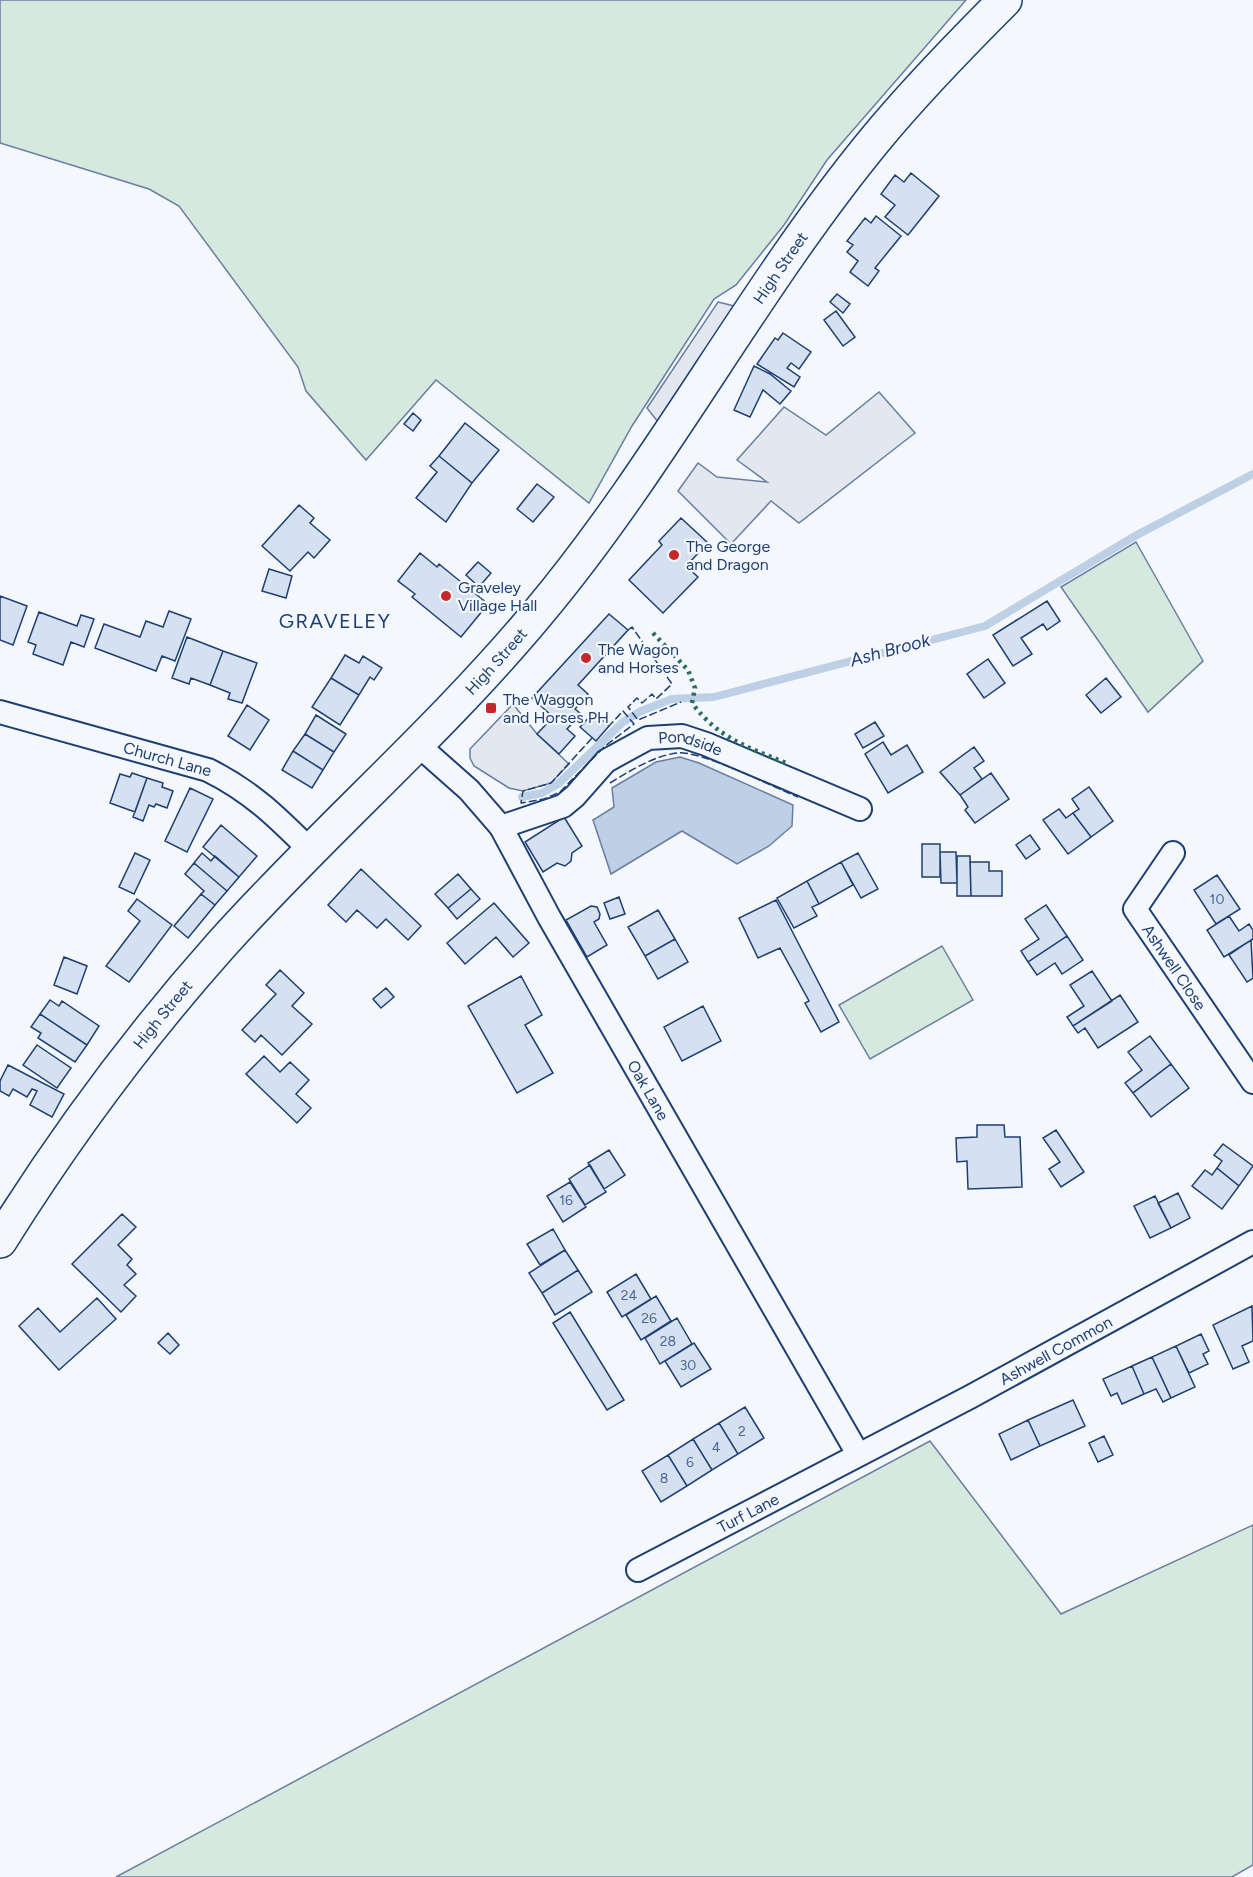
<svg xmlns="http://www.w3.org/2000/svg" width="1253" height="1877" viewBox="0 0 1253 1877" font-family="Figtree,sans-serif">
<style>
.green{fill:#d7e8df;stroke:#687fa3;stroke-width:1.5}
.parking{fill:#e3e8f0;stroke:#687fa3;stroke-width:1.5}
.water{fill:#bed0e5;stroke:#687fa3;stroke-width:1.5}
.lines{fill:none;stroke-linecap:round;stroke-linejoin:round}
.stream{stroke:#bed0e5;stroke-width:8}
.building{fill:#d5e0f0;stroke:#1d3f73;stroke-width:1.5}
.street-casing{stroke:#1d3f73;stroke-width:26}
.secondary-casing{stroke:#1d3f73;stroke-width:36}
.street{stroke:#f4f7fb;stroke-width:22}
.secondary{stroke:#f4f7fb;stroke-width:33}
.hedge{stroke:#2c6c60;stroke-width:4.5;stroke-dasharray:3 4.5;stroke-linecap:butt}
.fence{stroke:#1d3f73;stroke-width:1.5;stroke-dasharray:8 3;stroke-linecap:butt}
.poi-dot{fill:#c62828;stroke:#f4f7fb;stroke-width:2}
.labels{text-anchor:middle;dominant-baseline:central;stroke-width:4.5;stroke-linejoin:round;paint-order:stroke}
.number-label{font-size:14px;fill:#4b6792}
.street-label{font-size:16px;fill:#1d3f73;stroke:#f4f7fb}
.poi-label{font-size:16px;fill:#1d3f73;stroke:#f4f7fb;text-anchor:start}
.water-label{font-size:18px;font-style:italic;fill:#1d3f73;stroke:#f4f7fb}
.quarter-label{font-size:20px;letter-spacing:1.5px;fill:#1d3f73;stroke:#f4f7fb}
</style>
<rect width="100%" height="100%" fill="#f4f7fb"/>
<path class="green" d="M0,0H966L827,160L784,225L736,285L714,299L632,426L589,503L436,380L366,460L306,391L298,367L179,206L149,189L0,143Z
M1136,542L1203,661L1148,712L1061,587Z
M942,946L973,1000L870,1059L839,1005Z
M930,1441L1061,1614L1253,1525V1865L1232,1877H116Z"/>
<path class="parking" d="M718,302L738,307L658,422L647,408Z
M879,392L915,433L799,523L771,501L731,544L678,491L698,463L717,477L767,482L737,460L784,407L826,435Z
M513,704L537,734L569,764L551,783L523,791L509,788L474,766L470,758V749Z"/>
<path class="water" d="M680,757L699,763L793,805L792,826L769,846L737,864L682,831L611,874L593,820L614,807L612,788L656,762Z"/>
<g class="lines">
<path class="stream" d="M522,797L542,793L558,784L623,722L641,711L672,699L714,697L985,626L1135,536L1253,474"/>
</g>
<path class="building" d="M911,173L939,196L908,235L885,217L895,205L881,194L895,175L904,182Z
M876,216L901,236L875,268L879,271L868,286L850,272L858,261L847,252L853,245L847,241L865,218L871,223Z
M837,294L850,304L843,313L830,302Z
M836,311L855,337L843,346L824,320Z
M783,333L811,352L799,369L791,363L787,368L800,377L794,387L757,364L775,338L778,340Z
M754,366L770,374L791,391L780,404L763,390L750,417L734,410Z
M413,413L421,420L413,431L404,424Z
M465,423L499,450L472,483L439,456Z
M439,456L472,483L446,522L416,498L437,472L430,466Z
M537,484L554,497L533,522L517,509Z
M299,505L314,518L310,523L330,540L314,558L308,552L290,571L262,546Z
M681,518L708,543L686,566L698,577L663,613L629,580L662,545L659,541Z
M420,553L437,567L439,564L488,604L461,637L412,597L415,594L398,581Z
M478,562L491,573L479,587L466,575Z
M269,569L292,576L286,598L262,591Z
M0,596L27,606L13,645L0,640Z
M1047,601L1060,621L1047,630L1043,624L1021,638L1032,654L1013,666L993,635Z
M169,611L191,619L175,661L162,656L156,671L95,648L104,624L140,637L146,621L163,627Z
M39,612L77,626L81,615L94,619L84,647L71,642L63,665L33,654L36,645L28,642Z
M609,614L628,630L578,685L588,694L575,709L581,714L567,729L575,736L559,754L537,734L553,717L532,698Z
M187,637L223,651L210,685L191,678L189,684L172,678Z
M223,651L257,663L242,703L228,699L230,693L210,685Z
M345,655L359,663L363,656L382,668L374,680L370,677L359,695L331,678Z
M988,659L1005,683L984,698L967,674Z
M331,678L359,695L340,725L312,707Z
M1106,678L1121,697L1101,713L1086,695Z
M247,705L269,720L250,750L228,736Z
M594,712L609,726L596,741L580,727Z
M316,715L346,734L334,752L305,734Z
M875,722L884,736L863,748L855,734Z
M305,734L334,752L323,770L293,751Z
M883,742L891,755L907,745L923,772L888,793L865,754Z
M974,747L984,761L974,768L982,779L960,795L940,772Z
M293,751L323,770L312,788L282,770Z
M132,773L147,778L135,812L110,803L120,774L130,777Z
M991,773L1009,799L975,823L965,810L968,807L960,795Z
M147,778L163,783L162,787L173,791L167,808L156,804L154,807L149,805L143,821L133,817Z
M1089,787L1113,821L1091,837L1073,813L1079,809L1072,799Z
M190,788L213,799L187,852L165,841Z
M1059,809L1066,818L1073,813L1091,837L1068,854L1043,820Z
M564,817L582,846L572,853L571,861L565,866L557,863L543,872L525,842Z
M221,825L257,856L239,877L203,847Z
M1030,835L1040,849L1026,859L1016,845Z
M922,844H940V877H922Z
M940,852H956L957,883H941Z
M135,853L150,860L134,894L119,887Z
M202,853L211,861L215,856L239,877L227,891L194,863Z
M858,853L878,889L861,898L841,862Z
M957,856H970L971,896H957Z
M841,862L853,885L819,904L807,881Z
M970,862H989V871H1002V896H971Z
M194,863L227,891L215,905L201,894L204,891L185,874Z
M361,869L421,926L408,940L386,919L377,928L357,910L346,922L328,905Z
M458,874L471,889L448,908L435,894Z
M1217,875L1240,909L1216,924L1194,890Z
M807,881L819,904L812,907L817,916L794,928L777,898Z
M471,889L480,899L457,919L448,908Z
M201,894L215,905L188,938L174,926Z
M619,897L625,914L610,919L604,903Z
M137,899L172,925L129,982L106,966L140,921L128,911Z
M776,900L839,1022L821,1032L805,1003L809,1001L780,948L758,958L739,918Z
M494,903L529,943L513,957L496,937L465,964L447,943Z
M1046,905L1067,936L1028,962L1021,951L1039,939L1025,919Z
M591,906L597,907L600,914L599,919L594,922L607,945L587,957L566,920Z
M658,910L675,939L645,956L628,927Z
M1229,916L1239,931L1249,924L1253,930V939L1224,957L1207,930Z
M1067,936L1083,960L1062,974L1055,963L1037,975L1028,962Z
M675,939L688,962L658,979L645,956Z
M1251,940L1253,978L1247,982L1229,955Z
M64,957L87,966L77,994L54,985Z
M280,970L304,993L292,1006L312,1024L282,1055L261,1035L255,1042L242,1030L276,994L266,985Z
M1092,971L1112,1001L1073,1026L1067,1017L1084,1006L1070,985Z
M521,976L542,1015L525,1025L553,1073L517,1093L468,1006Z
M386,988L394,997L381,1008L373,999Z
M1120,995L1138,1022L1098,1048L1085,1028L1078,1033L1073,1026Z
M50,1000L59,1006L62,1001L99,1026L87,1045L40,1014Z
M703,1006L721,1041L682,1061L664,1027Z
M40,1014L87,1045L75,1062L38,1038L41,1033L31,1027Z
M1150,1036L1171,1064L1133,1093L1125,1083L1142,1070L1128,1052Z
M37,1045L71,1068L57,1088L23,1065Z
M264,1056L280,1072L290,1062L309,1080L296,1094L311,1108L297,1123L246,1074Z
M1171,1064L1189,1088L1151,1117L1133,1093Z
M8,1065L64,1094L52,1117L30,1105L37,1091L32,1089L27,1097L13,1089L9,1096L0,1091V1081Z
M977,1125H1004L1005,1137H1020L1022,1187L968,1189L967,1161L957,1162L956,1138L977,1137Z
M1056,1130L1084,1172L1061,1187L1049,1169L1060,1162L1043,1138Z
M1223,1144L1253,1166L1239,1186L1217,1168L1222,1161L1214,1155Z
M609,1150L625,1175L604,1189L588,1163Z
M590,1165L606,1192L585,1205L569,1179Z
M1217,1168L1239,1186L1222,1209L1192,1186L1205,1170L1212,1175Z
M570,1182L586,1207L563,1222L547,1196Z
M1178,1193L1190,1218L1171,1228L1158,1203Z
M1155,1196L1171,1228L1150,1238L1134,1206Z
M122,1214L136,1227L118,1245L132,1259L127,1265L136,1274L124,1285L136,1296L121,1312L72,1264Z
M553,1229L565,1250L540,1265L527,1244Z
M565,1250L578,1270L542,1293L529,1273Z
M578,1270L592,1292L555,1315L542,1293Z
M636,1274L651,1299L622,1317L607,1292Z
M656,1296L671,1321L641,1340L626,1315Z
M97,1298L116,1319L59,1370L19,1326L38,1308L60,1332Z
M1252,1306L1253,1341L1242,1346L1249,1362L1233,1369L1213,1325Z
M570,1312L624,1400L607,1410L553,1323Z
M677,1318L692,1344L660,1364L645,1338Z
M168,1333L179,1345L170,1354L158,1343Z
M1201,1334L1209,1351L1203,1354L1208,1364L1189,1373L1176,1346Z
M694,1343L711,1369L681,1387L665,1361Z
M1176,1346L1195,1387L1171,1398L1152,1357Z
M1152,1357L1171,1398L1163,1402L1156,1389L1144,1394L1132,1366Z
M1132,1366L1144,1394L1122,1404L1117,1393L1111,1396L1103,1379Z
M1073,1400L1085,1426L1040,1446L1028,1420Z
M745,1407L764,1438L738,1454L719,1423Z
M1028,1420L1040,1446L1011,1460L999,1434Z
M719,1423L738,1454L712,1470L693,1439Z
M1104,1436L1113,1455L1098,1462L1089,1443Z
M693,1439L712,1470L687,1486L668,1455Z
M668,1455L687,1486L661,1502L642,1471Z"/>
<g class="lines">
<g class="street-casing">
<g id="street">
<path id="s1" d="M0,712L208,770C251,791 278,818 311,851"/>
<path id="s2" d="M417,744L469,790L501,827L549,917L858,1454"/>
<path id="s3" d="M501,827L563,806L575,796L606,761L648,738L682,736L706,744L860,809"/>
<path id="s4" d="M1173,853L1135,909L1253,1082"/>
<path id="s5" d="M638,1570L970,1397L1253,1242"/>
</g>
</g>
<g class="secondary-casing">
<g id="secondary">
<path id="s6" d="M0,1241C65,1137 139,1037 221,945C323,831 440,731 538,613C662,465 751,291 874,141C914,92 960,45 1005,0"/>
</g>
</g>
<use href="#street" class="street"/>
<use href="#secondary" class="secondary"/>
<path class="hedge" d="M653,633L688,670L695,688L692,703C718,738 747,747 786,763"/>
<path class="fence" d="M628,630L632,627L672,684L656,699L652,694L642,703L637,698L628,707L638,720L681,702
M592,738L551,783L523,791L521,803L544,799L560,792L605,746L634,724L623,711L609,726
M610,783C630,771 653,756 677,753C701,750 773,787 798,797"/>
</g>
<g class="poi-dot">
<circle cx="674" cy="555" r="6"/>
<circle cx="446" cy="596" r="6"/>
<circle cx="586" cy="658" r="6"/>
<rect x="485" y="702" width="12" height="12" rx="3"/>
</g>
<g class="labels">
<g class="number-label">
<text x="1217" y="899">10</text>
<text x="566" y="1200">16</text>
<text x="629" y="1295">24</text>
<text x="649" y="1318">26</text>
<text x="668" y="1341">28</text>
<text x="688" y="1365">30</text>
<text x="742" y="1431">2</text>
<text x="716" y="1447">4</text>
<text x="690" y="1462">6</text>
<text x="664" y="1478">8</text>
</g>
<g class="street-label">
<text stroke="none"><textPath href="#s6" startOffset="1251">High Street</textPath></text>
<text stroke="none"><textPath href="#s6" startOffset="765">High Street</textPath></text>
<text stroke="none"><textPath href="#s3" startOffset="219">Pondside</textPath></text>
<text stroke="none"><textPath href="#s1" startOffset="174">Church Lane</textPath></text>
<text stroke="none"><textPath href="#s4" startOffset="138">Ashwell Close</textPath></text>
<text stroke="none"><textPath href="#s6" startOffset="279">High Street</textPath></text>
<text stroke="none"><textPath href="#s2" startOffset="420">Oak Lane</textPath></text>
<text stroke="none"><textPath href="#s5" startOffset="472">Ashwell Common</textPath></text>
<text stroke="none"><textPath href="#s5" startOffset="124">Turf Lane</textPath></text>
</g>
<g class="poi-label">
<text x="686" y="546">The George<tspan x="686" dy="18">and Dragon</tspan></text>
<text x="458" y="587">Graveley<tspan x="458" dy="18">Village Hall</tspan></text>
<text x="598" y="649">The Wagon<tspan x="598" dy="18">and Horses</tspan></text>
<text x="503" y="699">The Waggon<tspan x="503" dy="18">and Horses PH</tspan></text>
</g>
<g class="water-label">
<text transform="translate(890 650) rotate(-15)">Ash Brook</text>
</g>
<g class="quarter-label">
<text x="335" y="621">GRAVELEY</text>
</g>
</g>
</svg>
